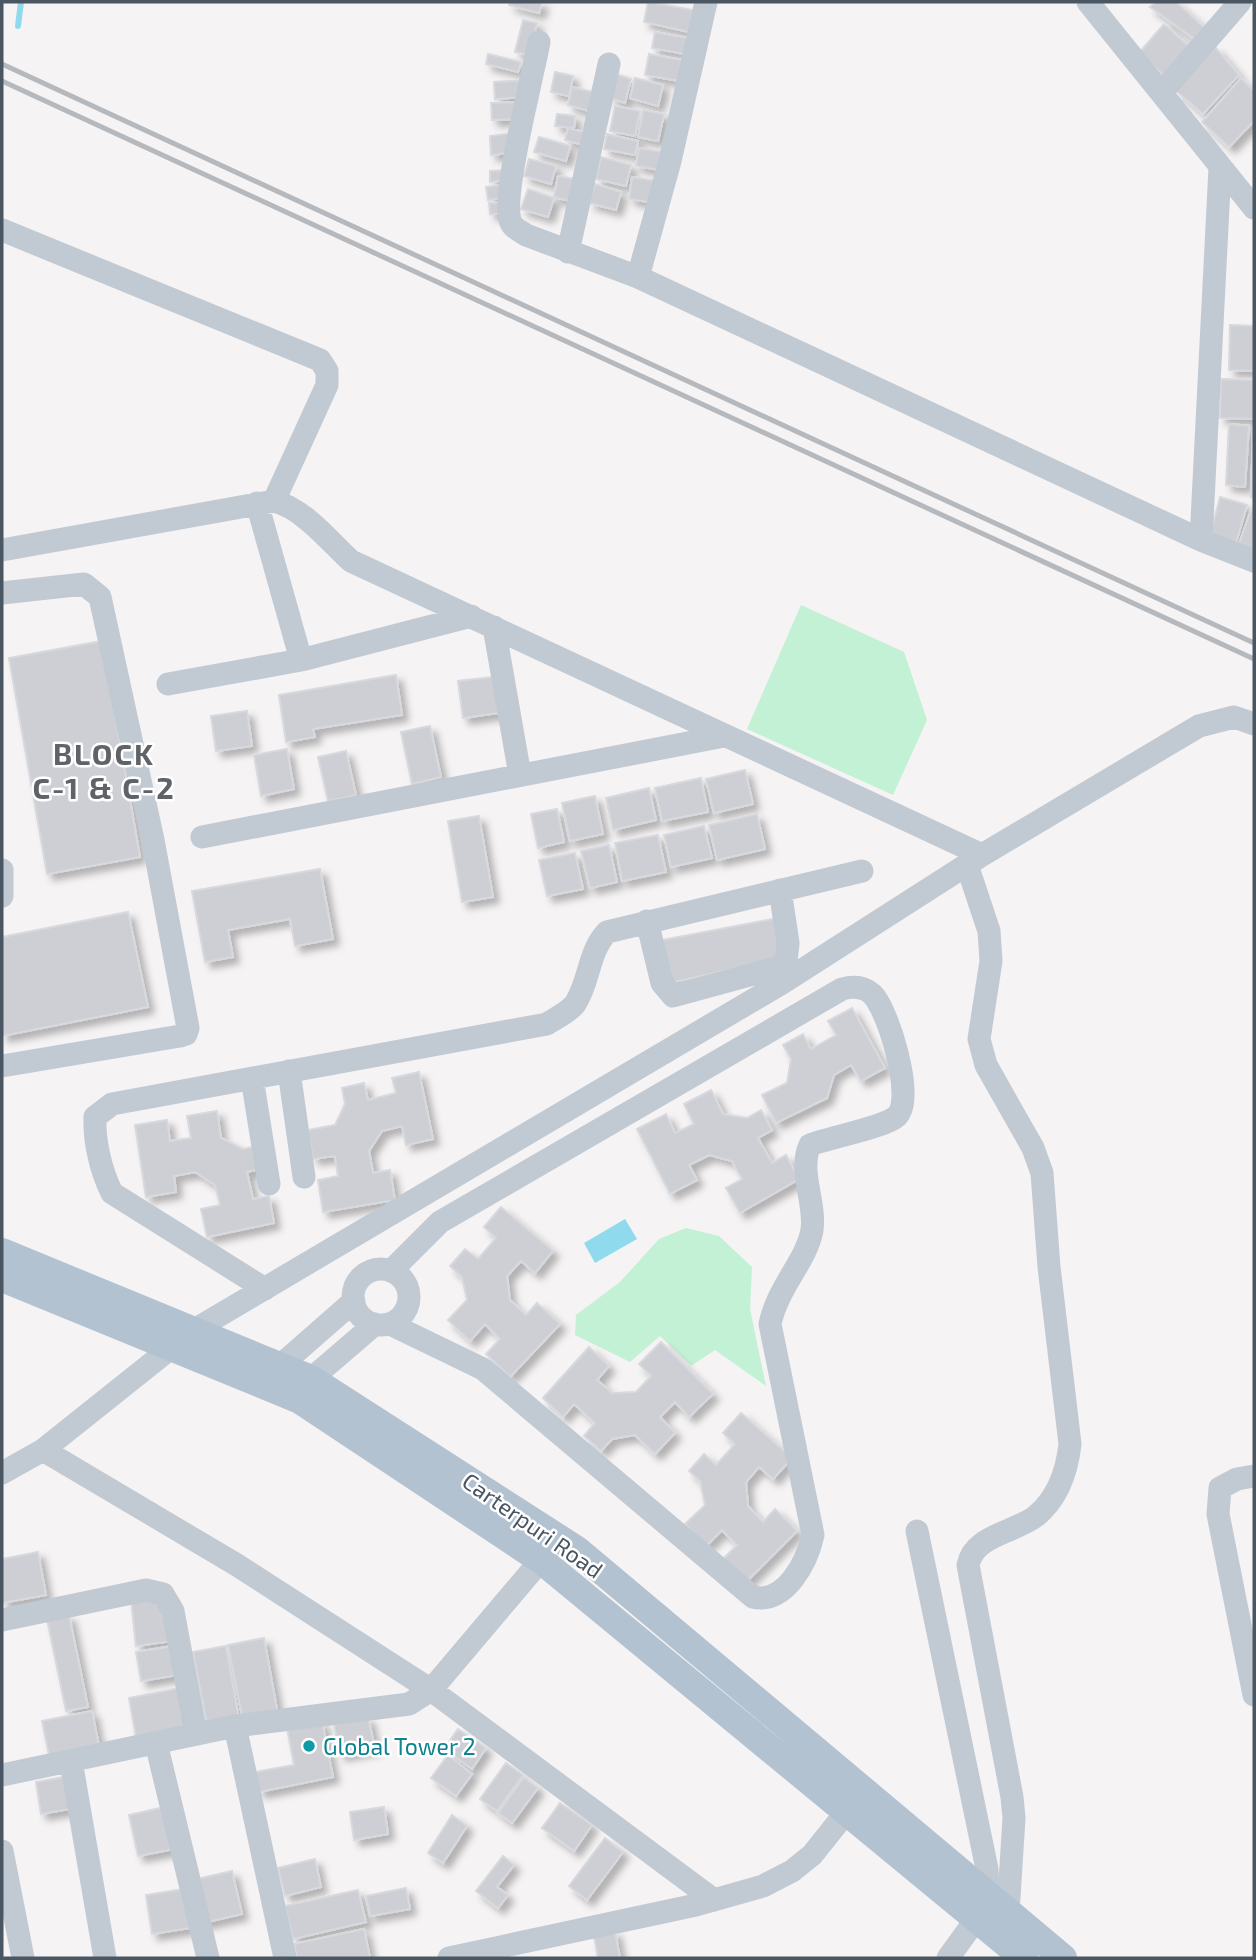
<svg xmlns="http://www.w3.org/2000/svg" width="1256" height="1960" viewBox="0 0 1256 1960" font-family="'Exo 2',sans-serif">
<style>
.green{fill:#c3f1d5}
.water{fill:#90daee}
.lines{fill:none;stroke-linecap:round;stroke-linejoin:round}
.stream{stroke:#90daee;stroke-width:6}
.building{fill:#cdcfd5;stroke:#d7d9de;stroke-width:2;filter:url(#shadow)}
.minor{stroke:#c1cad2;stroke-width:23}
.major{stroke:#b3c2d1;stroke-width:28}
.rail{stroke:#b5b8bd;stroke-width:5}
.culture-dot{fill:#0f9aa8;stroke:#fff;stroke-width:2.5}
.labels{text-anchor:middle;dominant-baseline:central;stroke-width:5;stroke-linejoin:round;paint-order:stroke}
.street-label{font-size:23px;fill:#4a5661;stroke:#fff}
.culture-label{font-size:23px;fill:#0d838f;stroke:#fff;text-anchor:start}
.district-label{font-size:30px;font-weight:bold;letter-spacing:2px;fill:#5f6368;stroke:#fff}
</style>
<defs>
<filter id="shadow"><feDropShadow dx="6" dy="6" stdDeviation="3.5" flood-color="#0004"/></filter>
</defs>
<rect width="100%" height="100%" fill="#f5f3f3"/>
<path class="green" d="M801,605L904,652L927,720L893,795L747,729Z
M686,1228L719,1236L752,1267L750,1309L766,1386L715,1350L691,1366L660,1336L630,1362L575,1335L576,1315L620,1282L659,1239Z"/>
<path class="water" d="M625,1219L637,1239L595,1263L584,1243Z"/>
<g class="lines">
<path class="stream" d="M18,26L21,2"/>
</g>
<path class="building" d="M510,2H542L539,13L509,5Z
M648,2L693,10L689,32L644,22Z
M1156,2H1176L1207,30L1196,40L1150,7Z
M523,20L537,23L529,55L515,52Z
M1164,24L1192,49L1167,78L1139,53Z
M655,32L693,39L690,55L652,48Z
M1215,47L1239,75L1203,114L1176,91Z
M488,54L521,62L518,72L486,64Z
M649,54L688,61L685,82L645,75Z
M555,72L573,76L569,96L551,92Z
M616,74L631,79L625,103L610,98Z
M635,78L663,85L658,106L630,98Z
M1241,78L1254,91V121L1229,147L1202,122Z
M525,80L526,97L495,99L494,82Z
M572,87L601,94L596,113L568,105Z
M519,102L520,119L492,120L491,103Z
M615,106L640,111L635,136L610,131Z
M643,110L664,114L658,141L638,137Z
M557,114L575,116L574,128L555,126Z
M568,128L591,134L588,146L565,140Z
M513,133L515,152L491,155L490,136Z
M607,134L638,141L635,155L604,149Z
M539,137L570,146L566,161L534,152Z
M639,148L668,153L665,171L636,166Z
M601,157L631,165L626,186L596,179Z
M529,159L556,166L551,184L524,176Z
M506,170L507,180L490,182V171Z
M558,176L580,180L575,202L554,197Z
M632,177L658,181L655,203L629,199Z
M507,184L509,197L488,200L486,187Z
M595,184L621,192L616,210L589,203Z
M528,189L554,198L548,217L521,209Z
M507,202L508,213L490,214L489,203Z
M1230,325L1254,326V371L1229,370Z
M1221,379L1254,380V419L1220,418Z
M1229,424L1249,426L1245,487L1226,485Z
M1253,431H1254V497H1251Z
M1220,497L1247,505L1236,543L1210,536Z
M1251,510L1254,512V556L1237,550Z
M102,641L140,857L47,874L9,658Z
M396,675L402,715L313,729L315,737L286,742L279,695Z
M493,677L499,713L463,718L458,681Z
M247,711L252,746L216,751L211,716Z
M430,726L441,777L412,784L401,732Z
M287,749L294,789L261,796L254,755Z
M346,751L356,795L328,801L318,757Z
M745,770L753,804L714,813L706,779Z
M701,778L708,812L662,821L655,788Z
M649,788L656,820L613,830L606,798Z
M595,796L603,834L570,841L562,803Z
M557,809L564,842L538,848L531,814Z
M757,814L765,849L717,860L709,825Z
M479,816L493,897L462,902L448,821Z
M704,826L712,858L671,867L664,835Z
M658,835L666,872L622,881L615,843Z
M609,845L617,882L590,888L581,851Z
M575,853L583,889L547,896L539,860Z
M320,869L333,939L295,946L290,919L228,930L233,957L205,962L192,891Z
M128,912L148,1007L2,1036V937Z
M778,918L783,958L669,983L657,941Z
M852,1008L885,1068L861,1081L851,1065L834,1075L827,1098L776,1123L762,1095L787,1083L791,1059L783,1045L803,1034L811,1049L836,1035L828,1021Z
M419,1072L433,1139L406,1145L402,1126L382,1131L369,1151L373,1173L390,1170L395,1200L323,1212L318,1180L338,1176L335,1156L313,1159L308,1130L335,1125L345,1104L342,1088L364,1083L368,1100L396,1093L392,1078Z
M711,1090L723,1114L747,1118L761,1110L772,1130L758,1138L772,1163L786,1155L799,1179L740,1213L726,1188L742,1179L732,1161L709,1155L689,1165L697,1180L670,1194L637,1129L666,1114L675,1133L694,1124L684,1104Z
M217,1111L221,1138L243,1149L258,1146L263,1168L247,1172L253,1199L269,1196L274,1223L207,1237L201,1209L220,1205L215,1185L195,1172L174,1176L176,1192L146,1197L135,1125L167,1120L170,1141L191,1138L187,1116Z
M501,1207L553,1251L535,1273L521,1261L507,1276L510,1300L526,1315L537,1303L560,1324L510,1377L486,1354L500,1339L485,1324L470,1341L448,1320L467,1300L462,1277L450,1266L465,1249L478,1259L496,1238L484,1227Z
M661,1342L713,1394L689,1417L675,1402L660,1417L675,1433L655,1454L635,1435L612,1439L601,1451L584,1436L595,1423L574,1404L563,1417L543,1398L589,1347L609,1366L597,1380L612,1393L636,1392L651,1376L639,1364Z
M741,1413L792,1458L773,1479L759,1467L746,1482L748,1506L763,1522L775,1509L797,1531L745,1583L722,1560L737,1545L722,1530L706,1546L685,1524L705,1505L700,1481L689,1471L704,1454L716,1465L735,1444L723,1433Z
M38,1552L46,1595L2,1603V1559Z
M131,1599L158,1602L172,1641L136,1646Z
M69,1615L88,1707L66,1711L47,1619Z
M264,1638L278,1715L243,1721L228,1645Z
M173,1646L178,1675L141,1681L136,1652Z
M226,1646L239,1719L207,1725L193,1652Z
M180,1688L188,1727L136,1737L129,1698Z
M92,1711L100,1751L50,1760L42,1721Z
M368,1717L375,1748L340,1755L334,1724Z
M322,1721L333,1777L259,1792L255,1772L294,1765L287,1728Z
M458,1729L486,1748L472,1769L444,1749Z
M448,1755L472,1774L456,1796L431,1778Z
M506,1763L523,1775L497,1811L480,1799Z
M69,1776L75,1808L41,1814L36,1782Z
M524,1777L538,1788L512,1823L498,1813Z
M560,1803L592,1825L574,1851L542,1828Z
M165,1807L174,1849L138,1856L129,1815Z
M384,1807L388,1834L354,1840L350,1812Z
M452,1815L467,1826L443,1863L428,1853Z
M605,1838L623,1852L587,1900L569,1886Z
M503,1856L514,1865L497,1887L508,1895L498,1908L476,1891Z
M315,1859L321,1887L285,1896L278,1868Z
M232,1871L242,1914L203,1923L193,1880Z
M406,1888L410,1909L370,1916L366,1896Z
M184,1889L190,1928L152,1934L146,1895Z
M358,1890L366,1922L293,1939L285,1906Z
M364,1929L370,1958H297L294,1944Z
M615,1931L620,1958H598L594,1936Z"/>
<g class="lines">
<path class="minor" d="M706,2L670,161L638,277L1201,540L1254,561
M1088,2L1254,208
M539,42C533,75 502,194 510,220C512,228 519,230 526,235L638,277
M1163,91L1240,2
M2,230L320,360L327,371V385L274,501C304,509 328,540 351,561L982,855
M568,252L609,64
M257,503L301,660
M1201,540L1220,168
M2,550L274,501
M2,593L84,584L100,597L153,840L188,1028L186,1034L180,1036L2,1066
M494,627L520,775
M168,684L301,660L471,616
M202,837L724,736
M967,865L989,931L991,961L979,1039L986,1065L1033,1148L1042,1173L1049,1267L1070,1444C1067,1471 1058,1498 1036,1516C1014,1533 974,1535 968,1565L1012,1797L1014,1818L1008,1913
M2,870V896
M647,921L662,983L673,996L684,993L779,967L786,962L788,943L780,890
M289,1071L304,1177
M252,1078L269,1184
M353 1297a28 28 0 1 1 56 0a28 28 0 1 1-56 0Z
M265,1289L112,1193C101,1171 94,1142 95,1117L112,1104L547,1024C556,1018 569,1012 575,1004C590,981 588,952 607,932L862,871
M390,1324L483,1369L753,1597C785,1605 807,1562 813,1535L770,1324C777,1288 807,1260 812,1230C816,1203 798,1170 810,1145C828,1138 886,1127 897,1116C915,1098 888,1009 872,994C863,986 853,986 842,989L440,1222L391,1271
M275,1380L281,1365L354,1301
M304,1392L311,1379L375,1324
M43,1450L237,1565L431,1690L714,1900
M2,1473L43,1450L191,1332L782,983L982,855L1199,726L1234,717L1254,724
M1254,1476L1237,1479L1220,1488L1218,1514L1254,1695
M917,1531L987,1869L988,1896L977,1918L948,1958
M2,1620L146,1590L163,1594L173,1611L196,1734
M235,1726L285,1958
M156,1743L208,1958
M71,1761L105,1958
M2,1775L235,1726L409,1704L431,1690L541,1560
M2,1851L23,1958
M449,1958L696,1905L763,1886L792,1871L812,1855L848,1810"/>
<path class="major" d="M2,1252L311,1379L577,1550L1063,1958
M2,1278L300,1400L541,1560L1024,1958"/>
<path class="rail" d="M2,64L1254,643
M2,81L1254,659"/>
</g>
<circle class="culture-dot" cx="309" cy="1746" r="7"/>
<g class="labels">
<g class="street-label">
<text transform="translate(533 1525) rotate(35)">Carterpuri Road</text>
</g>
<g class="culture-label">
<text x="323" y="1746">Global Tower 2</text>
</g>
<g class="district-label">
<text x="104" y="753">BLOCK<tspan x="104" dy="34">C-1 &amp; C-2</tspan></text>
</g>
</g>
<rect width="1256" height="1960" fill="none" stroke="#4a5661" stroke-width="7"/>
</svg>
